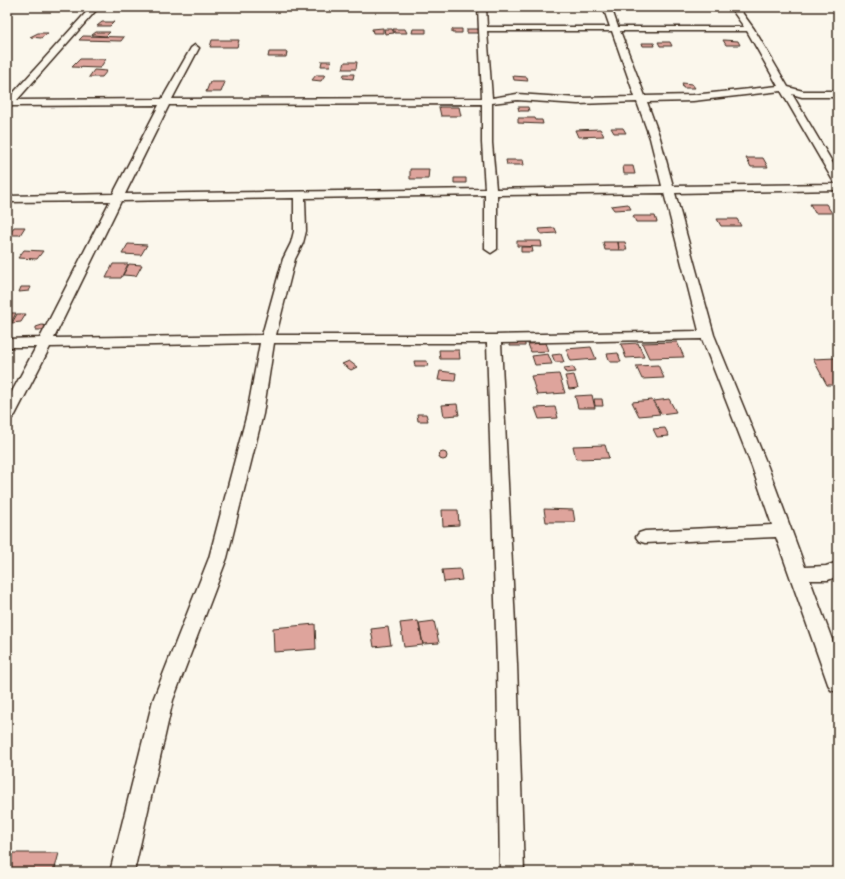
<svg xmlns="http://www.w3.org/2000/svg" width="845" height="879" viewBox="0 0 845 879" font-family="Caveat,sans-serif">
<style>
.building{fill:#dea49c;stroke:#3b2a1e}
.lines{fill:none;stroke-linecap:round;stroke-linejoin:round}
.minor-casing{stroke:#3b2a1e;stroke-width:3}
.minor{fill:#fbf7ec;fill-rule:evenodd}
</style>
<rect width="100%" height="100%" fill="#fbf7ec"/>
<filter id="ink" filterUnits="userSpaceOnUse"><feTurbulence type="fractalNoise" baseFrequency=".025" numOctaves="2"/><feDisplacementMap in="SourceGraphic" scale="8" xChannelSelector="R" yChannelSelector="G"/><feConvolveMatrix kernelMatrix="1 2 1 2 8 2 1 2 1" color-interpolation-filters="sRGB"/></filter>
<g filter="url(#ink)">
<path class="building" d="M102,22H114L110,26H97Z
M383,28V33H373L372,29Z
M384,29H392L394,33L385,34Z
M393,29H405L407,33H395Z
M413,29H426V33H412Z
M452,29H462V33H452Z
M467,29H478L479,33H467Z
M96,32H110L106,36L92,35Z
M38,33H48L41,38L30,37Z
M83,36L124,37L121,41L79,40Z
M212,40H239L237,47H210Z
M723,40L738,41L740,45H726Z
M658,42H670L672,46H660Z
M642,43H654L655,46H643Z
M269,52H287L286,57H268Z
M80,59H106L100,68L72,67Z
M322,61H331L330,66H321Z
M345,62H357L356,69H343Z
M94,70L107,71L102,77H89Z
M344,74H354L353,79L343,78Z
M316,75H325L321,81L312,80Z
M513,76L527,77L528,81L514,80Z
M210,82H225L221,92H206Z
M682,83L692,84L695,88H683Z
M439,107H459L461,116H441Z
M518,107H528L529,111H519Z
M518,118H535L536,120H542L543,124L518,123Z
M611,128H623L626,133H614Z
M600,129L604,136L578,137L575,130Z
M746,158H763L768,167H751Z
M506,160H523L524,165H507Z
M623,166H633L635,174H624Z
M410,169H429L428,179H410Z
M454,178H466V183H454Z
M628,204L631,209L614,210L611,206Z
M810,204H826L832,213H815Z
M633,216H655L657,222H636Z
M717,219H737L741,226H721Z
M14,227H25L20,235H9Z
M555,228L557,233L541,234L539,229Z
M517,241H541L542,247L517,246Z
M603,242H618L619,250H605Z
M618,242H625L627,250H619Z
M128,244L147,245L141,255L122,254Z
M521,247H532L533,252H521Z
M24,250L43,251L37,259L18,258Z
M113,264H128L121,278H106Z
M129,264L142,265L136,276L123,275Z
M21,287H31L29,291L19,292Z
M7,313H16L10,325H7Z
M17,314H26L21,322L12,323Z
M42,325L47,326L44,330H36V327Z
M510,342H525V346H510Z
M677,342L684,357L649,358L642,343Z
M546,343L549,351L531,352L528,344Z
M638,343L644,357L626,358L621,344Z
M591,347L596,359L571,361L566,349Z
M439,350H459L460,359H440Z
M618,353L621,362H610L607,354Z
M548,354L552,364L535,365L532,356Z
M561,354L564,362H555L552,355Z
M836,358L838,362V385H827L813,359Z
M349,361L357,367L351,370L342,364Z
M414,361H427L428,366H415Z
M658,365L664,378L642,379L636,366Z
M573,367L576,372L566,373L564,368Z
M440,371L456,373L455,381L438,380Z
M559,374L565,393L537,395L531,376Z
M574,375L578,388L569,389L565,376Z
M592,395L595,408H578L575,396Z
M594,399H602L603,406H595Z
M669,399L676,412L661,414L654,401Z
M652,400L660,414L639,416L632,402Z
M457,404L459,415L444,416L442,405Z
M555,407L558,418L539,419L535,408Z
M417,414H426L428,421H418Z
M665,428L669,436L657,437L653,429Z
M605,445L609,458L576,459L573,446Z
M439 456a4 4 0 1 1 8 0a4 4 0 1 1-8 0Z
M544,509L573,510L575,522H546Z
M442,510H458L459,525L443,526Z
M460,569L462,580L444,582L442,570Z
M418,621L423,645L404,647L400,623Z
M434,621L439,643L423,644L419,623Z
M315,624L316,649L274,652L273,628Z
M388,627L391,645L374,647L371,629Z
M12,853H59L54,872H7Z"/>
<g class="lines">
<g class="minor-casing">
<path id="minor" d="M91,7H99L17,100L162,99L191,48L195,45L199,48L172,99L482,98L478,7H486L487,27H610L603,7H611L618,27H744L730,7H738L754,29L788,87L803,91H838V97H802L792,94L838,172V190L675,193L714,335L768,467L805,567L826,566L838,562V576L828,580H810L838,656V692L831,690L828,684L776,537L645,543L639,541L636,537L639,533L645,531L772,525L752,467L702,339L501,343L517,664L524,872H500L497,664L487,343H274L263,414L227,558L173,700L134,872H110L153,700L209,558L247,414L260,343L50,347L15,415L12,418L7,420V401L36,347H7V339L40,338L110,201L7,202V196L113,194L159,105L12,106L7,109V100ZM487,31H612L635,97L578,98L517,94L492,98ZM620,31H747L778,86L693,95L645,96ZM781,91L835,184L673,186L660,138L647,102L693,101ZM517,100L578,104L637,102L650,138L662,186L496,189L492,143V103ZM482,104V143L485,189L125,194L169,105ZM664,193L699,331L494,335H276L295,259L303,243L306,231L305,198L485,195V249L491,253L497,249V195ZM294,198V231L291,243L283,259L262,335L54,338L121,201Z"/>
</g>
<use href="#minor" class="minor"/>
</g>
</g>
<rect width="845" height="879" fill="none" stroke="#fbf7ec" stroke-width="24"/>
<rect x="12" y="12" width="821" height="855" fill="none" stroke="#3b2a1e" stroke-width="1.5" filter="url(#ink)"/>
</svg>
